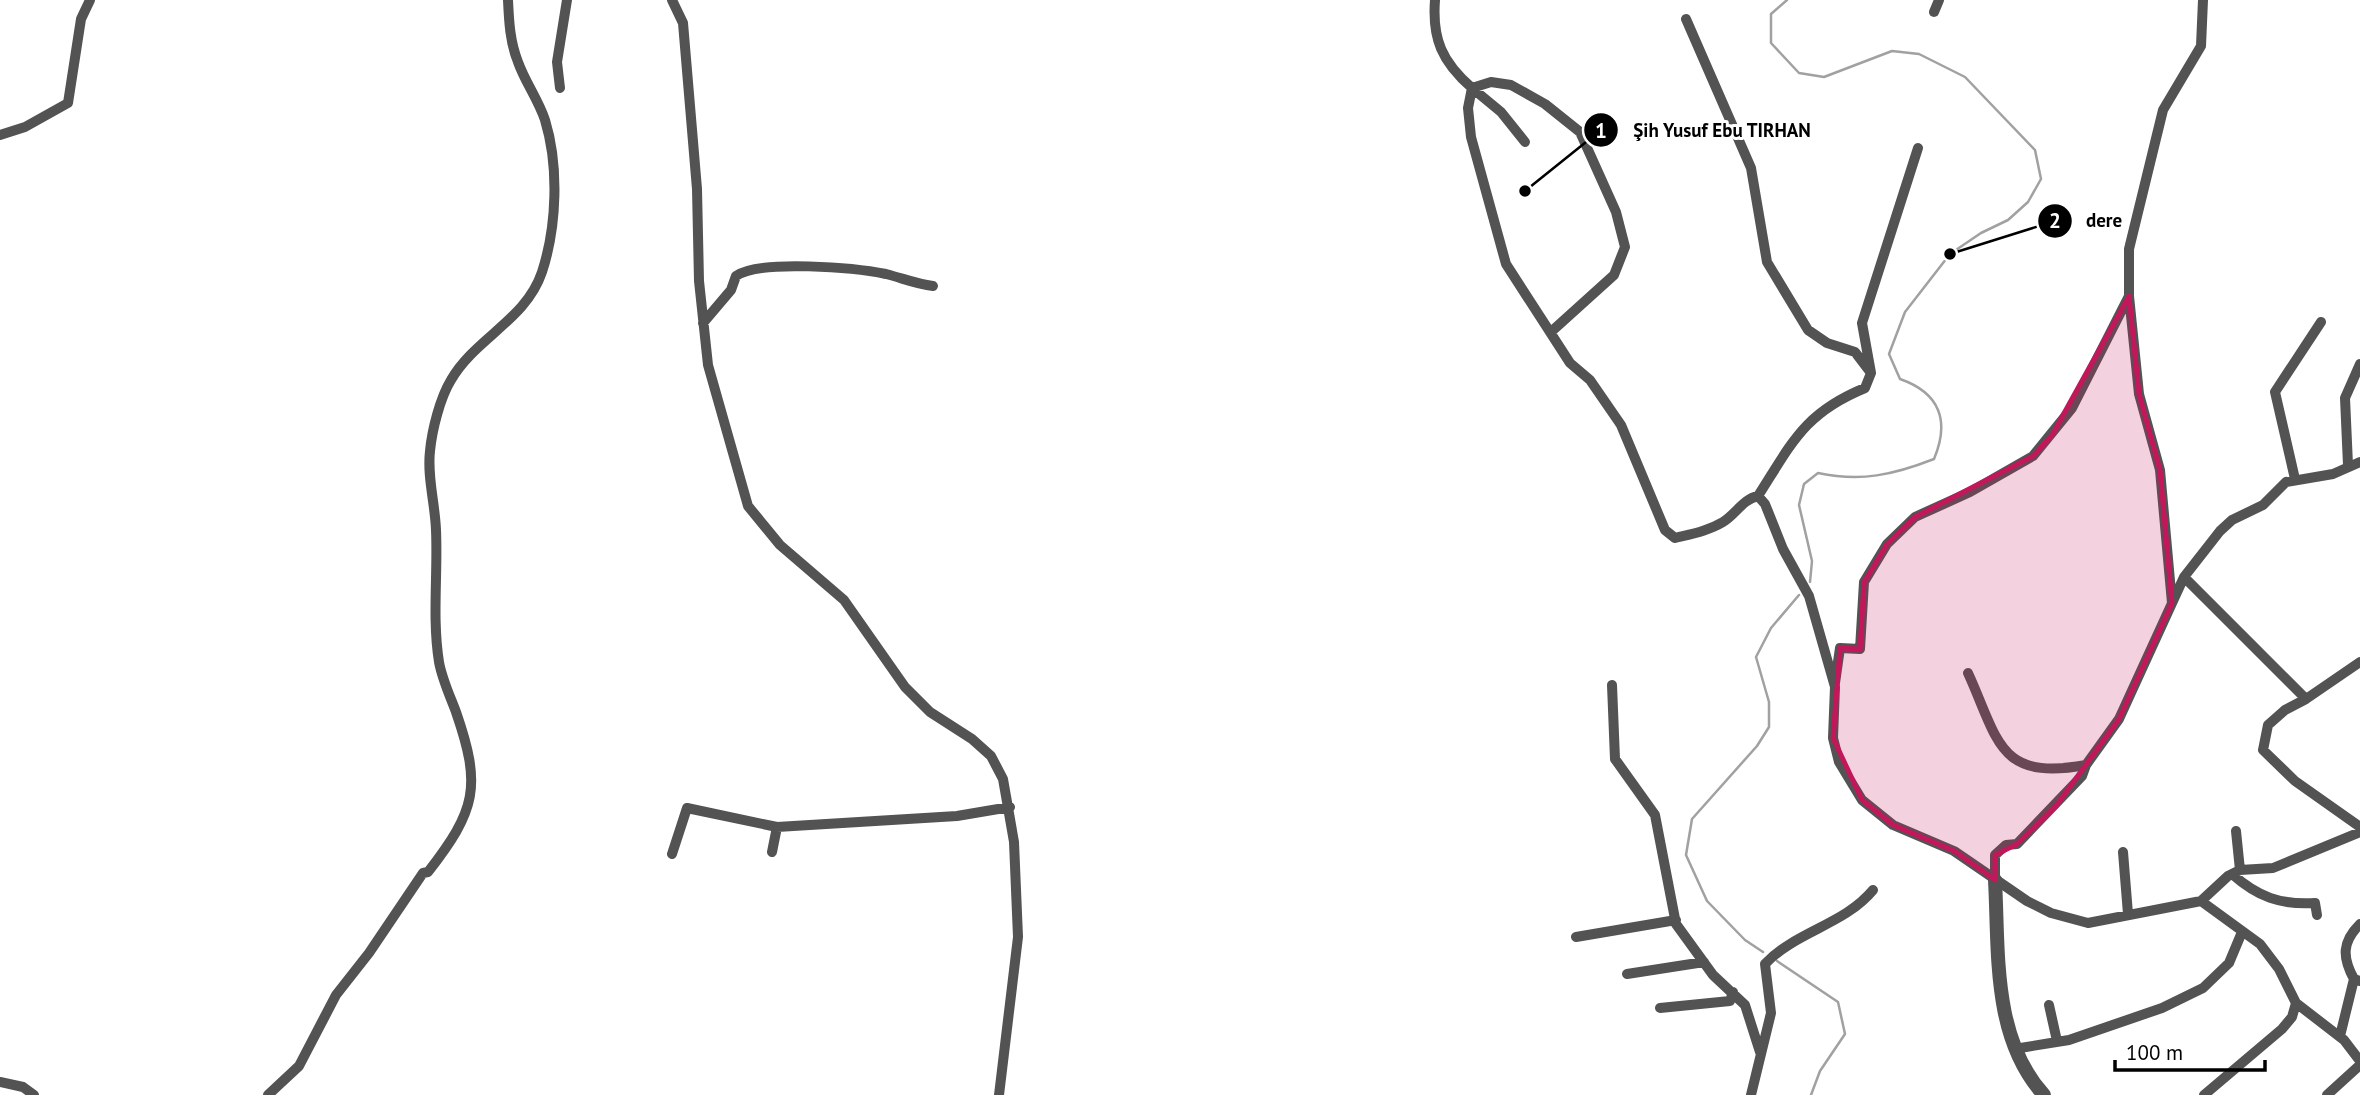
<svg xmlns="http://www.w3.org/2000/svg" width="2360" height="1095" viewBox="0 0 2360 1095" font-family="'PT Sans',sans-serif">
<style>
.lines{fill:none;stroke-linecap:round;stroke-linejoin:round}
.stream{stroke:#a1a1a1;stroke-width:2.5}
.minor{stroke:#535353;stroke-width:10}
.tertiary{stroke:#535353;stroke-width:14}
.marked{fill:#c2185b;fill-opacity:0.2;stroke:#c2185b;stroke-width:5;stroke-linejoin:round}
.leader{fill:none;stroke:#000;stroke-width:2.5}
.callout-dot{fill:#000;stroke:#fff;stroke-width:2.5}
.mark-label{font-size:21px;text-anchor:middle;font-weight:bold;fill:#fff}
.callout-label{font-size:19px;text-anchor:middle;font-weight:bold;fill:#000;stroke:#fff;stroke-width:6;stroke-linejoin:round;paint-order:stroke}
</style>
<rect width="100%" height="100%" fill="#fff"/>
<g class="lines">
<path class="stream" d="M1787,0L1771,14V43L1799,73L1824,77L1892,51L1919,54L1965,77L2035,150L2041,179L2028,202L2008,220L1981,233L1950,254L1905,312L1889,354L1900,379C1940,393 1950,421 1934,459C1893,475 1861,482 1818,473L1804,484L1799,505L1812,561L1810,582
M1763,952L1745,940L1707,901L1686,855L1692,819L1757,746L1769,727V702L1756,657L1771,628L1799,595
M1777,961L1838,1002L1845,1034L1820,1071L1811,1095"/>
<path class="minor" d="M672,0L683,23L697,189L699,281L708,365L748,506L780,545L844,600L905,687L930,712L972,739L991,756L1003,779L1014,842L1018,937L999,1095
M1435,0C1432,39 1442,62 1472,88L1491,82L1511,85L1545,104L1580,132L1616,212L1625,247L1614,275L1552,331
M1934,12L1939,0
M1686,19L1751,168L1767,262L1808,330L1827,343L1855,352L1871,373L1865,388C1804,413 1792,443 1758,496
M560,88L557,62L567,0
M0,135L25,127L68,103L81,19L90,0
M1525,142L1501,112L1472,88L1468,108L1471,137L1506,264L1570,363L1590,380L1621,425L1665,530L1675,538C1691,534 1708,531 1723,522C1736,514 1743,499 1758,496L1765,504L1783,549L1809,596L1835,687L1833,738L1839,762L1862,800L1893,825L1954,851L2027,901L2051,913L2088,923L2201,901L2228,876L2240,870L2273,868L2360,832
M703,323L731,290L736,276C759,259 857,268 886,274C902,278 916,284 933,286
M1871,373L1862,323L1918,148
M2348,465L2345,398L2360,364
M2295,479L2275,392L2321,322
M2184,577L2306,699
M2172,603L2160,470L2139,394L2129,296V249L2163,110L2201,46L2203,0
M2360,662L2306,699L2285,710L2268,725L2263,750L2295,781L2360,827
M1968,673C1999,741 1998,781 2086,765
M1835,683L1840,648L1860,649L1864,582L1887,544L1915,517L1970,492L2033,456L2072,408L2129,296
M1612,685L1615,759L1655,815L1676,924L1713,975L1745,1005L1760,1052
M2236,831L2240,870
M772,852L777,827
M2123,852L2128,914
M672,854L687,808L777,827L957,816L1010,807
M2232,874C2258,897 2280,905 2315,903L2317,915
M1995,880V855L2006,845L2017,844L2082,776L2086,765L2119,719L2184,577L2220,531L2232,520L2263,505L2286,482L2333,474L2360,462
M2201,901L2260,944L2279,969L2296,1003L2344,1040L2360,1061
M2360,924C2342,942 2342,957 2354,979L2360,981
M1576,937L1676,920
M1627,974L1704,962
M2049,1005L2057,1041
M1660,1008L1730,1001L1733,992
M2340,1036L2354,979
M2014,1049L2069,1040L2162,1008L2203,988L2229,963L2242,932
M0,1082L23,1087L34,1095
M268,1095L299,1066L336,995L369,953L423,873L428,872C476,810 482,787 456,712C450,696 442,679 439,662C432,618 438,574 436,530C435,503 427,477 430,451C432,430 440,398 451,380C475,338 526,320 542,272C557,226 559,166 545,120C538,99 525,82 518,62C510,42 509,22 508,0
M1751,1095L1771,1013L1765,964C1796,931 1844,925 1873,890
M2204,1095L2282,1029L2292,1017L2296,1003
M2327,1095L2360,1065"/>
<path class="tertiary" d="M1995,880C1999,953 1992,1038 2044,1095"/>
</g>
<path class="marked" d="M2129,296L2139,394L2160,470L2172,603L2119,719L2056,806L2017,844L1995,855V880L1954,851L1893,825L1862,800L1833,738L1840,648L1860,649L1864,582L1887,544L1915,517L2033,456L2052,435Z"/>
<path class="leader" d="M1525 191L1601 130M1950 254L2055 221"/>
<g class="callout-dot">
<circle cx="1525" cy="191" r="7"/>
<circle cx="1950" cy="254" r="7"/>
<circle cx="1601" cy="130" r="18"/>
<circle cx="2055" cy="221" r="18"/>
</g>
<g class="mark-label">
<text x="1601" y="138">1</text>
<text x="2055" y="228">2</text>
</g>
<g class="callout-label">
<text x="1722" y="137">Şih Yusuf Ebu TIRHAN</text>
<text x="2104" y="227">dere</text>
</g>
<path d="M2115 1060v10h150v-10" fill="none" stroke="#000000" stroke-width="3.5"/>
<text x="2126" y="1060" font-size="21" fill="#000000" stroke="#ffffff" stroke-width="5" paint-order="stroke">100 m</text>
</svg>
